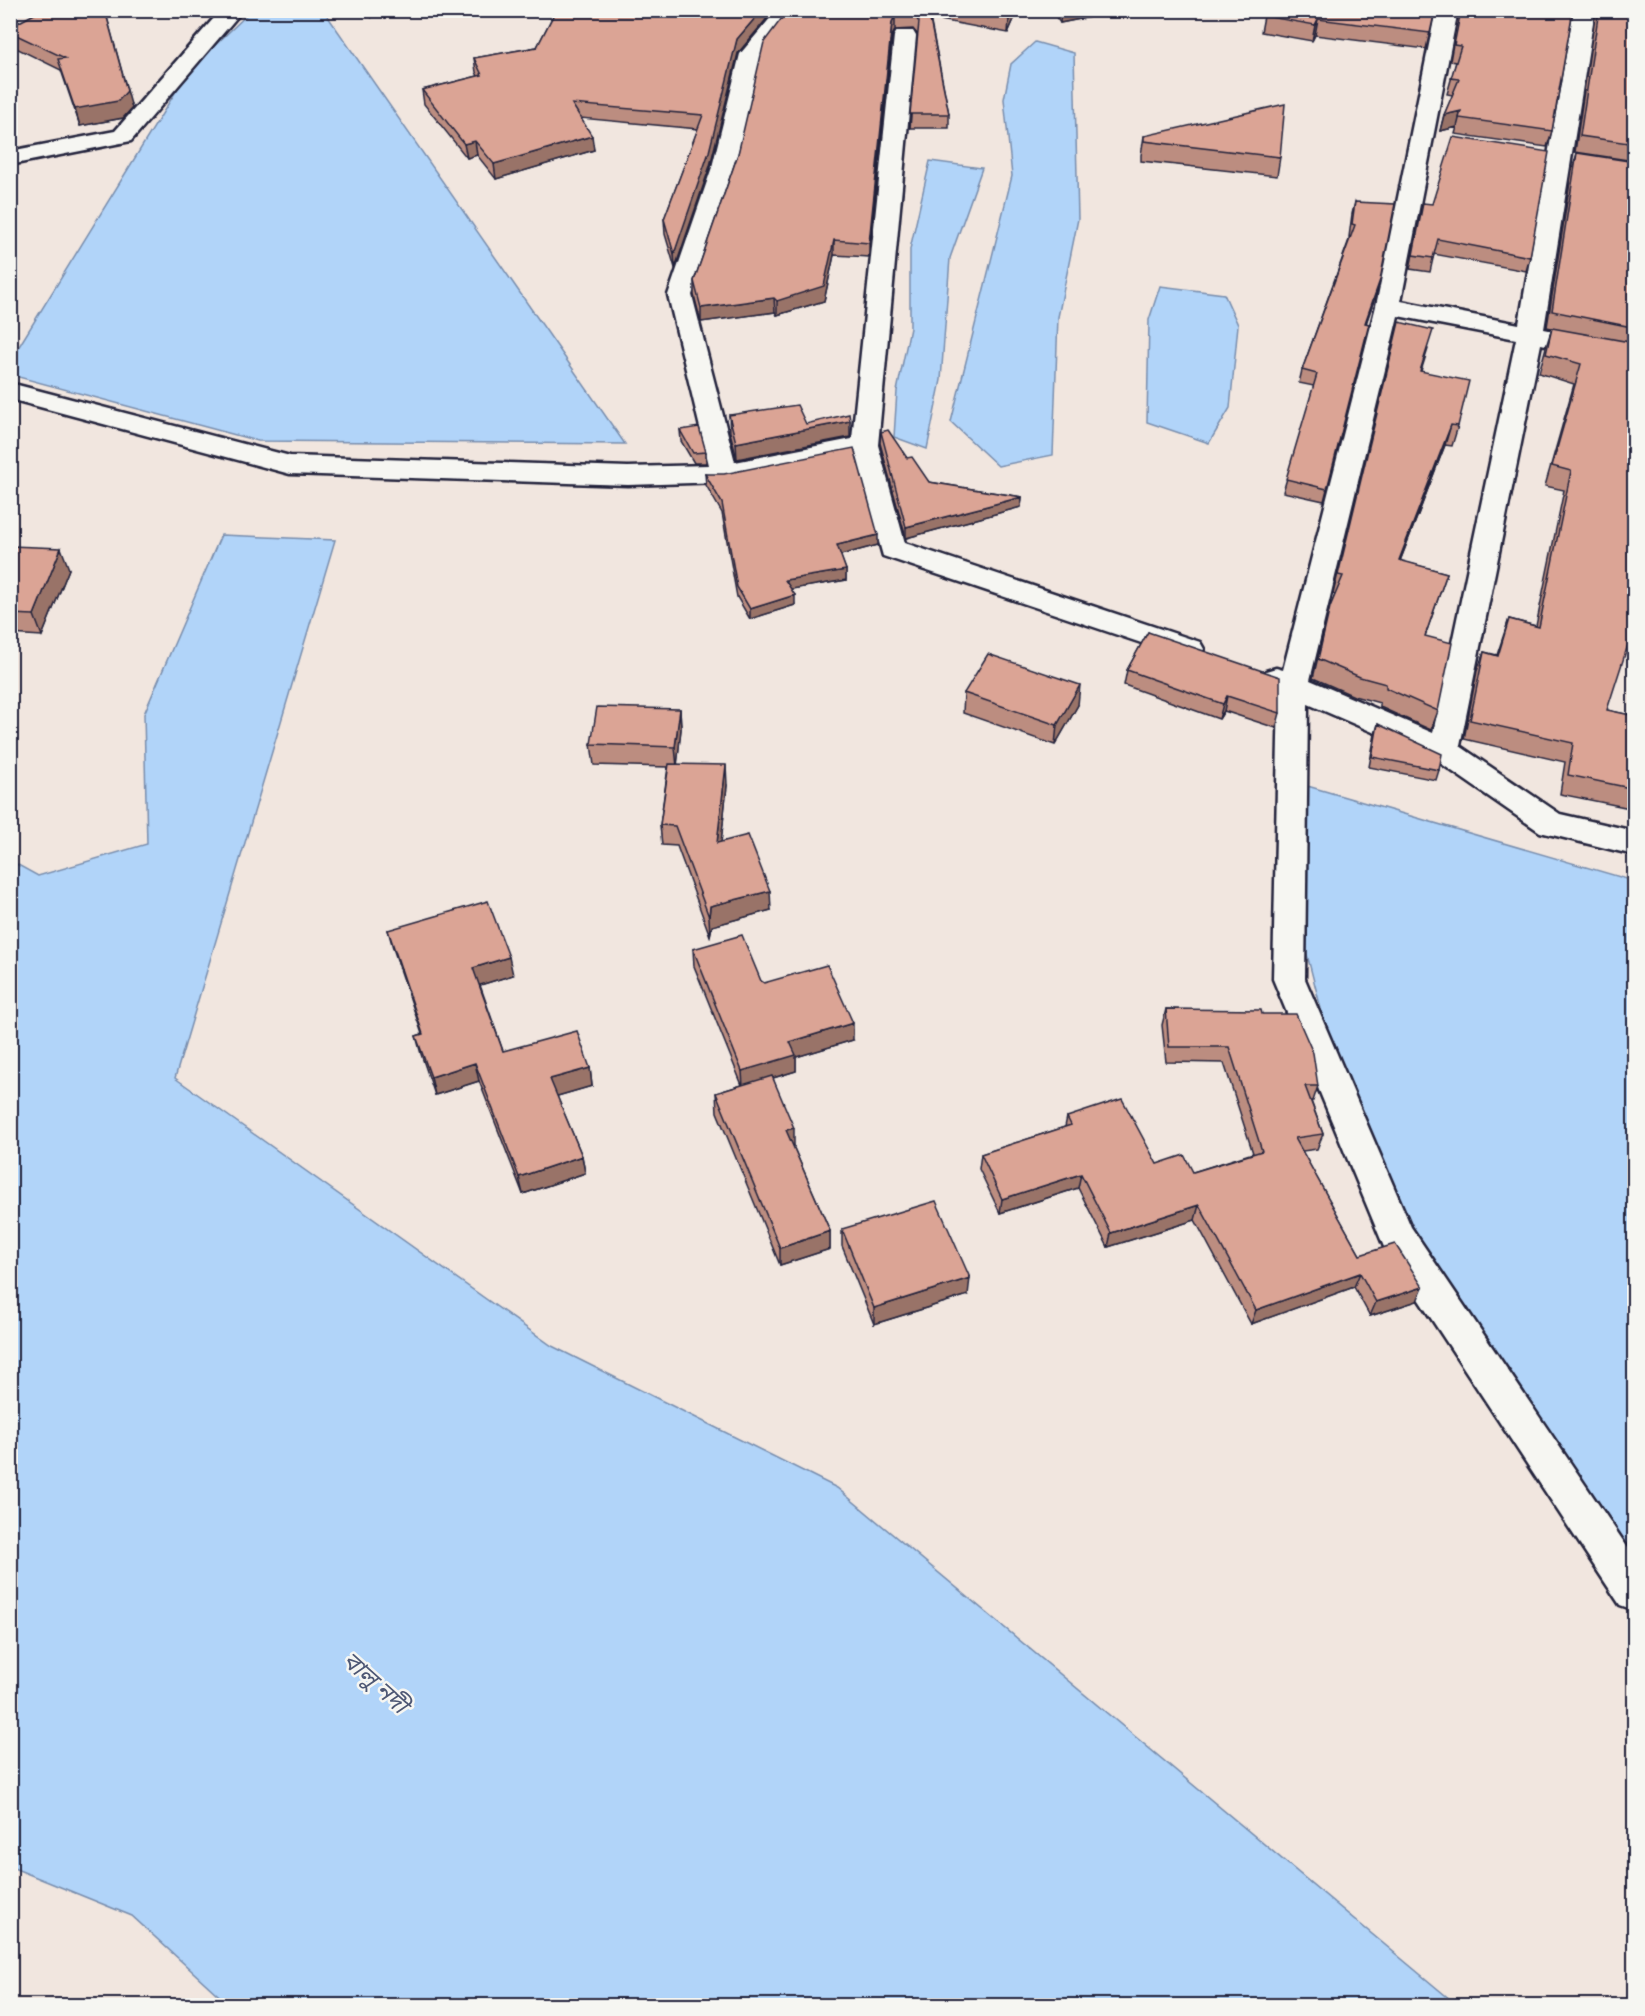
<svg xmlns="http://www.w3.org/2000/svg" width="1645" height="2016" viewBox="0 0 1645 2016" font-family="Delius,'Noto Sans Bengali',sans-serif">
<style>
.water{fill:#b1d4f9;stroke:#788dad;stroke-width:1.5}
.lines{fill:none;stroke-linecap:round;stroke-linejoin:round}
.minor-casing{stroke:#22223b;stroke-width:5}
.minor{fill:#f6f6f2;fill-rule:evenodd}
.wall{fill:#bc8d80;stroke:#22223b;stroke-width:1.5}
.shaded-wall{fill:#997368;stroke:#22223b;stroke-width:1.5}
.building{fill:#dba495;stroke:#22223b;stroke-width:1.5}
.labels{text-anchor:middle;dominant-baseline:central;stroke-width:5;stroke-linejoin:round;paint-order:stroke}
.near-water-label{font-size:24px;font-style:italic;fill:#4d5774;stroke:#f6f6f2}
</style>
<rect width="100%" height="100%" fill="#f1e6df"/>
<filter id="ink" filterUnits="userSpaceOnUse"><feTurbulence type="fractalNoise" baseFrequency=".0167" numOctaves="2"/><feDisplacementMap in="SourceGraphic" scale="12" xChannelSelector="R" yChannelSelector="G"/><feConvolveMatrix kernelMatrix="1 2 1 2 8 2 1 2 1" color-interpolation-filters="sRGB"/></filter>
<g filter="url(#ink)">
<path class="water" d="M251,11H324L625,444L258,441L11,375L10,361L189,70Z
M1035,42L1074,53L1078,219L1058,317L1053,455L998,466L951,422L1012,176L1004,99L1011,64Z
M930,161L982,168L950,258L941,380L927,449L894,437L897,391L910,328V249Z
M1160,286L1224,294L1238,325L1230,408L1209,443L1147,422L1149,320Z
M221,535L335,540L175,1078L552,1346L837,1488L1457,2005H229L132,1916L11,1867V861L38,876L147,844L144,714Z
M1304,785L1634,881V1565L1423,1266L1344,1098L1294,904Z"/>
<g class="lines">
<g class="minor-casing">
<path id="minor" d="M221,10H243L131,141L10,165V151L115,131Z
M777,10H799L762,55L736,167L692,295L735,462L852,439L894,36L897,31H913L916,36L878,445L905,543L1200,642L1204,649L1200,656L1190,659L1180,656L883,556L855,456L724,482L628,485L290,474L10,399V383L290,456L628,467L709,465L668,295L712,167L740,54Z
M1436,10H1458L1401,301L1519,324L1573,10H1595L1544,329L1634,347V363L1541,344L1460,746L1560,814L1634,831V855L1540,832L1433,758L1308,704L1305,979L1411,1227L1634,1557V1610L1620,1605L1384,1247L1273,979L1279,691L1266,685L1261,678L1266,671L1276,668L1283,670L1376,306ZM1398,316L1516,339L1433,733L1310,680Z"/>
</g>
<use href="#minor" class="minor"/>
</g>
<path class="wall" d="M42,10L132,108L123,118L80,126L61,70L12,46L10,42V27Z
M556,10H774L738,53L710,166L675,268L665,234L664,219L698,129L581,118L594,150L496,179L477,155L467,158L424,104L422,90L478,76L476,72L474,58L537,47Z
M788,10H1018L1008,33L930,18L949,114V128H910L918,35L913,29L895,30L892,36L869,257L834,255L824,301L777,315L775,312L701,322L694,295V281Z
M1051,10H1106L1105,14L1060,23Z
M1435,10L1426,49L1315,35L1312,41L1261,32L1264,16Z
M1459,10H1573L1552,131L1547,147L1455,134L1457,127L1440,131L1444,115L1453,95L1447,94L1456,62L1450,61Z
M1596,10H1635V271L1631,287L1632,327L1627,342L1607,710L1635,716V809L1560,794L1565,762L1464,739L1477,671L1484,652L1497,655L1509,619L1536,626L1564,490L1545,486L1574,384L1539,373L1546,347L1552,328L1547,327L1572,170L1577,153L1634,162V161L1575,152Z
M1144,136L1280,157L1277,176L1141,161V155Z
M1355,202L1380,280L1366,323L1369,324L1324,501L1283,492L1314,386L1299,383L1302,370L1350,237H1349L1352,214Z
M1423,203L1530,257L1526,271L1434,254L1430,272L1410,269Z
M1394,342L1428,349L1421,371L1458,426L1452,446L1445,445L1400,561L1447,573L1425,636L1438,711L1431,730L1380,707V703L1354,696L1313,678L1330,607L1335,595L1333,594Z
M729,415L806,424L850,437L737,459L730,432Z
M680,430L706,452V463H694L681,441Z
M881,432L907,458L929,482L1022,497L1021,507L906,538L880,443Z
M705,474L878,545L840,555L846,570V580L791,589L795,605L750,619L737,597L722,513L706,485Z
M10,546L69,569L42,636L10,634Z
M1148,632L1280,713L1276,728L1224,711L1219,719L1124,685L1127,670Z
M964,693L1078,705L1055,745L963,713Z
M680,709L681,729L677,764L727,785L721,842L771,910L712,926L710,936L677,846L662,845L660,825L668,767L594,765L591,744Z
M1378,724L1439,770L1436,780L1369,767L1375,734Z
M388,930L513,975L480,985L503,1051L590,1068L592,1086L557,1096L582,1156L585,1173L523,1194L479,1081L435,1095L421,1054L416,1036L422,1034L393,948Z
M693,949L761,981L853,1040L796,1057V1071L773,1078L794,1146H793L830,1231V1249L780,1265L717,1112L716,1093L742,1085L694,966Z
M1166,1009L1262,1014L1318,1086L1313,1101H1311L1323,1134L1317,1149L1302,1151L1360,1255L1417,1301L1370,1316L1354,1287L1251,1324L1195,1220L1108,1247L1078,1188L1000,1213L979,1169L981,1154L1065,1127L1067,1117L1157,1164L1193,1172L1253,1153L1224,1063L1166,1062L1162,1025Z
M842,1229L968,1295L874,1324L842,1246Z"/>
<path class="shaded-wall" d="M105,10L132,108L123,118L80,126L75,109Z
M371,10H376L372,17Z
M762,10H774L738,53L710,166L675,268L674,254L737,39Z
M1013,10H1018L1008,33L1009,19Z
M1061,10H1106L1105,14L1060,23Z
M895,16V30L892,36L869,257V243L892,22Z
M1318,19L1315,35L1312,41L1315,25Z
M1461,111L1457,127L1440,131L1444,115Z
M592,136L594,150L496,179L494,164Z
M475,141L477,155L467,158L464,144Z
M834,240V255L824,301L777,315V301Z
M1380,280L1377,292L1362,335L1365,323Z
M774,298L775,312L701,322V308Z
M850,421V437L737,459L736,443Z
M1451,425L1445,445L1393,579L1399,560Z
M1022,497L1021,507L906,538V527Z
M878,535V545L837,556V545Z
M61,548L69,569L42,636L34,615Z
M846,570V580L786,590L785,580Z
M795,595V605L750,619V609Z
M1080,685L1078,705L1055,745L1057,725Z
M1227,696L1224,711L1219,719L1223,704Z
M680,709L681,729L677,767L675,747Z
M726,765L727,785L719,862L717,843Z
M770,891L771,910L712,926L710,936L709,917L710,906Z
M509,957L513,975L477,986L473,968Z
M853,1023V1040L796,1057V1071L743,1087L742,1071L790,1042Z
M475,1063L479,1081L435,1095L431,1077Z
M590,1068L592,1086L554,1097L550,1079Z
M794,1128V1146L787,1148L786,1130Z
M582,1156L585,1173L523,1194L519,1177Z
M1081,1174L1078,1188L1000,1213L1002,1199Z
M1199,1205L1195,1220L1108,1247L1111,1233Z
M830,1231V1249L780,1265V1248Z
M1360,1273L1354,1287L1251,1324L1256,1310Z
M970,1278L968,1295L874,1324V1308Z
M1423,1287L1417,1301L1370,1316L1376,1302Z"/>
<path class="building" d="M42,10H105L127,91L118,101L75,109L58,59L65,58L10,32V27Z
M556,10H762L737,39L709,152L674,254L664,219L703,115L572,104L592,136L494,164L475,141L464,144L422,90L482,75L474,58L537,47Z
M788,10H928L949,114H910L919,22L914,15L895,16L892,22L869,243L834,240L824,286L777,301L774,298L701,308L694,281L738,154L764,42Z
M964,10H1013L1009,19Z
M1266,10H1435L1430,33L1318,19L1315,25L1264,16Z
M1461,10H1573L1552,131L1459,118L1461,111L1444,115L1459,79L1451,78L1461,46L1454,45Z
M1599,10H1635V144L1580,136Z
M1285,104L1280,157L1144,141V136Z
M1453,137L1549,152L1530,257L1438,239L1433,258L1413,255L1423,203L1432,204Z
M1577,153L1635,162V271L1631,287L1635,288V315L1632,327L1552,311Z
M1355,202L1395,204L1380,280L1365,323L1369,324L1327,489L1286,479L1317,374L1302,370L1355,225L1352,224Z
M1399,322L1433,330L1420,371L1469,381L1458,426L1451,425L1399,560L1447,573L1425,636L1452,643L1438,711L1386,688V684L1360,677L1318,659L1330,607L1343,576L1338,575Z
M1552,328L1635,343V623L1607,710L1635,716V789L1568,775L1573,743L1470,720L1484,652L1498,656L1509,619L1539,627L1571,471L1552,466L1581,364L1546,354Z
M797,405L806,424L849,414L850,421L736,443L729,415Z
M699,427L706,452L693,453L680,430Z
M888,430L907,458L912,457L929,482L1022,497L906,527L881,432Z
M854,448L878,535L837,545L846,570L785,580L795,595L750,609L737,587L722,503L705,474H724Z
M10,546L61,548L34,615L10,614Z
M1148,632L1280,677V713L1227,696L1223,704L1127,670Z
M988,654L1080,685L1057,725L964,693Z
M597,707L680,709L675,747L591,744Z
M1378,724L1442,754L1439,770L1372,757Z
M669,764L726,765L717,843L748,835L770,891L710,906L709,917L675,826L660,825Z
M488,901L509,957L473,968L503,1051L577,1031L590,1068L550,1079L582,1156L519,1177L475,1063L431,1077L416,1036L423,1034L388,930Z
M742,935L761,981L764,983L827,965L853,1023L790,1042L796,1055L742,1071L693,949Z
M1166,1009L1261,1010L1262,1014H1296L1313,1053L1318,1086H1305L1323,1134L1295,1138L1360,1255L1395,1244L1423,1287L1376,1302L1360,1273L1256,1310L1199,1205L1111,1233L1081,1174L1002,1199L981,1154L1071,1125L1067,1117L1122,1099L1157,1164L1184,1155L1193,1172L1262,1151L1229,1047H1169Z
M772,1076L794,1128L786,1130L830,1231L780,1248L716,1093Z
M936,1201L970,1278L874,1308L842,1229Z"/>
</g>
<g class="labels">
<g class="near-water-label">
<text transform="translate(376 1682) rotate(42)">বালু নদী</text>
</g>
</g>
<rect width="1645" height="2016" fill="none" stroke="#f6f6f2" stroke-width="36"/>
<rect x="18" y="18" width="1609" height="1980" fill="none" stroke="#22223b" stroke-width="2" filter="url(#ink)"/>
</svg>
